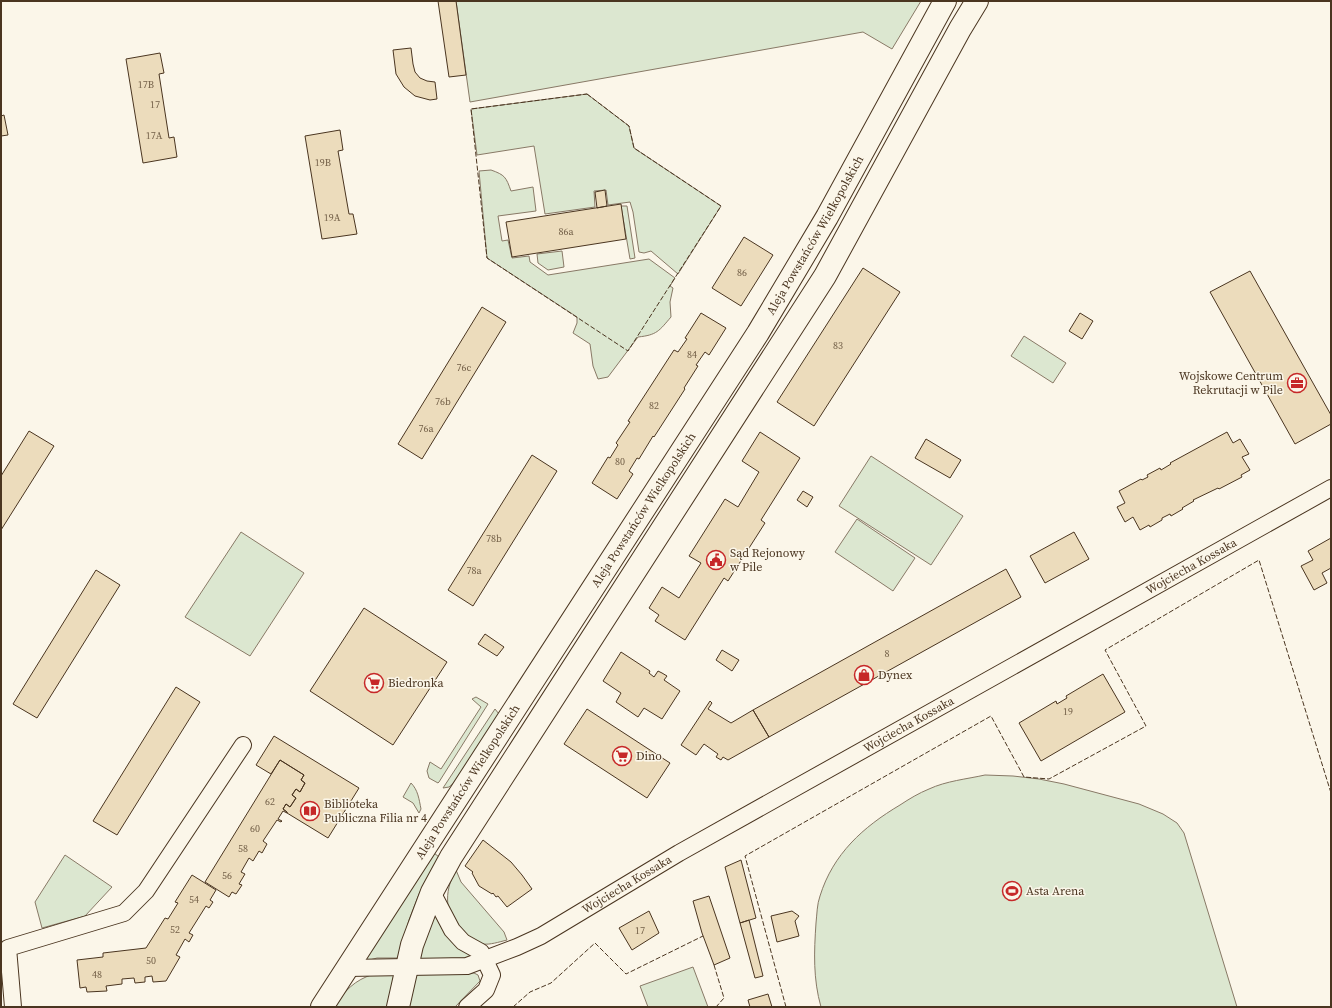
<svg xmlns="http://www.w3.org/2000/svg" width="1332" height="1008" viewBox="0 0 1332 1008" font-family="'Source Serif 4',serif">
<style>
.green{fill:#dce7d0;stroke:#887966}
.building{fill:#ecdcbc;stroke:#4a3520}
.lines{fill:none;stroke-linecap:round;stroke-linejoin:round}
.minor-casing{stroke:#4a3520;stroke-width:18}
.secondary-casing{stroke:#4a3520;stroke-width:24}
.minor{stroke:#fbf6e9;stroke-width:16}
.secondary{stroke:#fbf6e9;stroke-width:22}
.fence{stroke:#4a3520;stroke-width:1;stroke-dasharray:5 2;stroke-linecap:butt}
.labels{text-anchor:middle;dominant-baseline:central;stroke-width:3;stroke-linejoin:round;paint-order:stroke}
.number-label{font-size:10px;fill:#725f47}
.street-label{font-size:12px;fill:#4a3520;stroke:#fbf6e9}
.poi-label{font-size:12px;fill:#4a3520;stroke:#fbf6e9;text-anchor:start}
</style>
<rect width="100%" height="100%" fill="#fbf6e9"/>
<path class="green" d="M456,1H921L892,49L863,32L470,102Z
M587,94L629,126L634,148L721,206L678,274L651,251L644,253L639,252L633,212L630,202L608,205L606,190L594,191L595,207L545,214L534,146L477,155L471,109Z
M491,170C505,175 506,177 511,191L533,187L536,211L498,216L502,241L508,240L512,258L529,256L530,262L548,275L649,259L675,278L670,286L673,288L670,302L671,317C659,331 657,335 638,337L608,377L598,379L593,366L590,344L573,333L577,323V317L487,258L479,171Z
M621,206H627L635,258L630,259Z
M562,251L564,267L548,270L538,263L537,254Z
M1024,336L1066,363L1053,383L1011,356Z
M871,456L963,516L931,565L839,506Z
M857,519L915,558L893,591L835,552Z
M241,532L304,573L250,656L185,617Z
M476,697L488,704L439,782L438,783L429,778L427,771L430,762L441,769L481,707L472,699Z
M495,709L499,714L455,782L449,787L443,788Z
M985,775L1013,776L1039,779L1064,784L1139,804L1163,814L1177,823L1184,833L1237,1007H821C813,979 814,952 816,923C817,914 817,904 820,896C833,854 863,827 900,805C909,799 919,793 929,789C946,781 967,779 985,775Z
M411,783C418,790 419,799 421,809L419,813L413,803L403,797Z
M434,853L439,857L419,894L409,920L398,958H377L366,961L364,959Z
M65,855L112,887L85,916L42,928L35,902Z
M456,870L461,882L504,932L507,940C499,942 490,945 482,944C475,942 471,938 466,934C444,918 443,892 456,870Z
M434,911C442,935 455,943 474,956L473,958L420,959L424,938Z
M693,967L708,1007H648L640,986Z
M474,973L478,975L480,981L455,1007H408L415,974Z
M374,974H394L388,1007H333C345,991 354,980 374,974Z"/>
<path class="building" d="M438,1H456L466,75L449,77Z
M411,48L413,64L415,72L420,78L427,81L435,82L437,99L430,100L415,96L404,87L396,74L393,50Z
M160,53L164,73L159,74L169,138L174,137L177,157L143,163L126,59Z
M4,115L8,135L1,136V116Z
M340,130L343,150L338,151L349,214H353L357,234L322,239L305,136Z
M605,190L607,206L597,208L595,192Z
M621,204L626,239L512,257L506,222Z
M744,237L773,255L741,306L712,288Z
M863,268L900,292L814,426L777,402Z
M1250,271L1331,415V424L1295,444L1210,292Z
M482,307L506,322L422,459L398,444Z
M701,313L726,328L709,355L705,352L696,365L698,366L684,388L685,389L654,437L653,436L639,459L637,458L629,471L633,474L617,499L592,483L608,457L610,458L618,445L616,443L630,422L628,421L674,350L678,352L687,339L685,338Z
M1080,313L1093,321L1082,339L1069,331Z
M29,431L54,446L1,530V476Z
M760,432L800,458L761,520L765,523L728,581L724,578L685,640L655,621L659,615L649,608L662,587L679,598L701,563L689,556L725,499L738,507L759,472L742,461Z
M1227,432L1233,443L1240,439L1249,454L1242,457L1250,470L1241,475L1242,477L1219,489L1218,488L1193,500L1194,501L1182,508L1183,509L1171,516L1170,514L1162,518V520L1150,527L1149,525L1140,530L1133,517L1125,522L1117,507L1125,503L1119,491L1141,479L1142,480L1148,477L1147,475L1160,468L1161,470L1171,464L1170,463Z
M926,439L961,460L950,478L915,458Z
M532,455L557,471L473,606L448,590Z
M803,491L813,497L807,507L797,500Z
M1074,532L1089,559L1045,583L1030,556Z
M1331,538V568L1322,573L1327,583L1314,590L1301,566L1313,560L1308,551Z
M1006,569L1021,597L769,737L753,710Z
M96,570L120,585L37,718L13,704Z
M364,608L447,662L393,745L310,691Z
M485,634L504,647L497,656L478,644Z
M722,650L739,660L732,671L716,660Z
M621,652L650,671L649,673L654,677L658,671L662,673L667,676L664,680L680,691L662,719L644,708L638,717L616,702L621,693L603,681Z
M1103,674L1125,712L1041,761L1019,723L1056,701L1057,704L1067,698L1066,696Z
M176,687L200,702L117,835L93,821Z
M710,701L712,703L708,709L731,723L753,710L769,737L728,760L723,757L721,760L716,757L718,754L704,744L696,755L681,745Z
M587,709L670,763L647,798L564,744Z
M274,736L359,788L328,838L287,813V812L283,809L286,804L290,807L296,798L292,795L296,789L300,792L305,783L301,780L304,775L280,760L271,774L256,765Z
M280,760L304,775L301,780L305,783L300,792L296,789L292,795L296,798L290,807L286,804L283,809L287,812V813L283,811L278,819L282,821L281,822L277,820L263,841L267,844L262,853L259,851L253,861L249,858L241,872L245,874L239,884L242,885L236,894L232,892L229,897L205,882Z
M483,840L511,862L522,875L532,889L507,907L498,896L496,897L493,893L492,894L479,886L472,873L473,872L465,866Z
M741,860L756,918L740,923L725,867Z
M192,875L216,890L210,900L213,902L209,908L206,906L189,933L193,935L189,942L185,939L176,955L180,957L166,981L153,982L152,976L145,977V982L135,983L134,978L122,979V984L106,986L107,991L87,992L86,987L80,988L77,960L103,957V953L146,948L165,918L168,919L178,903L175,902Z
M709,896L730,958L714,965L702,933L693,901Z
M649,911L659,933L632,950L619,928Z
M792,911L799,916L795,921L799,936L777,942L771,916Z
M749,920L763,976L755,978L740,923Z
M768,994L772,1007H750L748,1000Z"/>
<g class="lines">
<g class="minor-casing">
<g id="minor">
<path d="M432,892L452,930L463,942L481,952L492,975L486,990L467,1007"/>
<path id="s1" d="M347,968L467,966L517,947L541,936L679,853L1331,488"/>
<path d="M13,1007L8,948L124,913L146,891L243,745"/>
</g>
</g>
<g class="secondary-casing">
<g id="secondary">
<path id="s2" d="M322,1007L758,333L827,217L945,1"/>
<path d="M398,1007L412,945L432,892L451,857L825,276L960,29L977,1"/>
</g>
</g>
<use href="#minor" class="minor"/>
<use href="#secondary" class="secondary"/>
<path class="fence" d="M587,94L629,126L634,148L721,206L628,351L487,258L471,109Z
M714,965L724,998L716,1007
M513,1007L530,992L551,983L595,943L626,974L703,936
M786,1007L745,856L991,716L1024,777L1049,779L1146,726L1105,650L1259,560L1331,793"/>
</g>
<defs>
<g id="office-ring" transform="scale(1)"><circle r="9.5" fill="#fbf6e9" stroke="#c62828" stroke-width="1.5"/><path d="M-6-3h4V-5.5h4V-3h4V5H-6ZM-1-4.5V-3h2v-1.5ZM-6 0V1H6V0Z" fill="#c62828"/></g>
<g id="civic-ring" transform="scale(1)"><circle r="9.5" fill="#fbf6e9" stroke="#c62828" stroke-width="1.5"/><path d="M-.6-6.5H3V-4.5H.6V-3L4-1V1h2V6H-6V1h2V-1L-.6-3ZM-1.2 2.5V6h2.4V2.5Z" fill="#c62828"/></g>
<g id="shop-ring" transform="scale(1)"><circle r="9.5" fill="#fbf6e9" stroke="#c62828" stroke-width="1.5"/><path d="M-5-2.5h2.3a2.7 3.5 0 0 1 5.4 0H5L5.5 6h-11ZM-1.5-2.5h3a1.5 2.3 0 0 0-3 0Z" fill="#c62828"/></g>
<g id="supermarket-ring" transform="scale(1)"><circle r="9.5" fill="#fbf6e9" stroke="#c62828" stroke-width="1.5"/><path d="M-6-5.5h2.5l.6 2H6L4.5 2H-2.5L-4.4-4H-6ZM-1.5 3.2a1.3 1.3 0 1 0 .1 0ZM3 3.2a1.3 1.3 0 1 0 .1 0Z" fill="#c62828"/></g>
<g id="library-ring" transform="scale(1)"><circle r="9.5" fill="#fbf6e9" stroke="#c62828" stroke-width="1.5"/><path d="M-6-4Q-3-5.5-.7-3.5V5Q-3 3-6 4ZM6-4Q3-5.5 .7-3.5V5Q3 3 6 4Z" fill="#c62828"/></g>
<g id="stadium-ring" transform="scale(1)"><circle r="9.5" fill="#fbf6e9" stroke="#c62828" stroke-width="1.5"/><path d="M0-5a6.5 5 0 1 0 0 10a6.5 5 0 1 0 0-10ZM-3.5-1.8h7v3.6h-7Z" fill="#c62828"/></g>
</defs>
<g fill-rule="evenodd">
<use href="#office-ring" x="1297" y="383"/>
<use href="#civic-ring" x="716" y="560"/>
<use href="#shop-ring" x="864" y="675"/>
<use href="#supermarket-ring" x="374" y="683"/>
<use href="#supermarket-ring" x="622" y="756"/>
<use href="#library-ring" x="310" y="811"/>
<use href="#stadium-ring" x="1012" y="891"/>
</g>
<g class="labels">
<g class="number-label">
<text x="146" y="84">17B</text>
<text x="155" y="104">17</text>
<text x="154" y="135">17A</text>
<text x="323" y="162">19B</text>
<text x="332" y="217">19A</text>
<text x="566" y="231">86a</text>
<text x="742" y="272">86</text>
<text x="838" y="345">83</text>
<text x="692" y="354">84</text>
<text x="464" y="367">76c</text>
<text x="443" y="401">76b</text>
<text x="654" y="405">82</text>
<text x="426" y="428">76a</text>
<text x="620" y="461">80</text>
<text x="494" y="538">78b</text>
<text x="474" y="570">78a</text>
<text x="887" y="653">8</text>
<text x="1068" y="711">19</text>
<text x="270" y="801">62</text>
<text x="255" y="828">60</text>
<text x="243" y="848">58</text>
<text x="227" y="875">56</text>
<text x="194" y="899">54</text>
<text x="175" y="929">52</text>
<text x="640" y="930">17</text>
<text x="151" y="960">50</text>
<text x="97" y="974">48</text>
</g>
<g class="street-label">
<text stroke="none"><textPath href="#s2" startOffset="916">Aleja Powstańców Wielkopolskich</textPath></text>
<text stroke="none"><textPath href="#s2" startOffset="592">Aleja Powstańców Wielkopolskich</textPath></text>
<text stroke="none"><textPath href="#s1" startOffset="948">Wojciecha Kossaka</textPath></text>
<text stroke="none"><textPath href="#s1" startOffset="624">Wojciecha Kossaka</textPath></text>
<text stroke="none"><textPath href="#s2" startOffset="268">Aleja Powstańców Wielkopolskich</textPath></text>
<text stroke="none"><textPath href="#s1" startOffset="300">Wojciecha Kossaka</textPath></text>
</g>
<g class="poi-label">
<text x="1283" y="376" text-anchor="end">Wojskowe Centrum<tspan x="1283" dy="14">Rekrutacji w Pile</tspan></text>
<text x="730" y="553">Sąd Rejonowy<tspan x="730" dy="14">w Pile</tspan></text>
<text x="878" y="675">Dynex</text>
<text x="388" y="683">Biedronka</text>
<text x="636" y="756">Dino</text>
<text x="324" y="804">Biblioteka<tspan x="324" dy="14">Publiczna Filia nr 4</tspan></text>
<text x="1026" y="891">Asta Arena</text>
</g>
</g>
<rect width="1332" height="1008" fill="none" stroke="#4a3520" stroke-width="4"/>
</svg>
